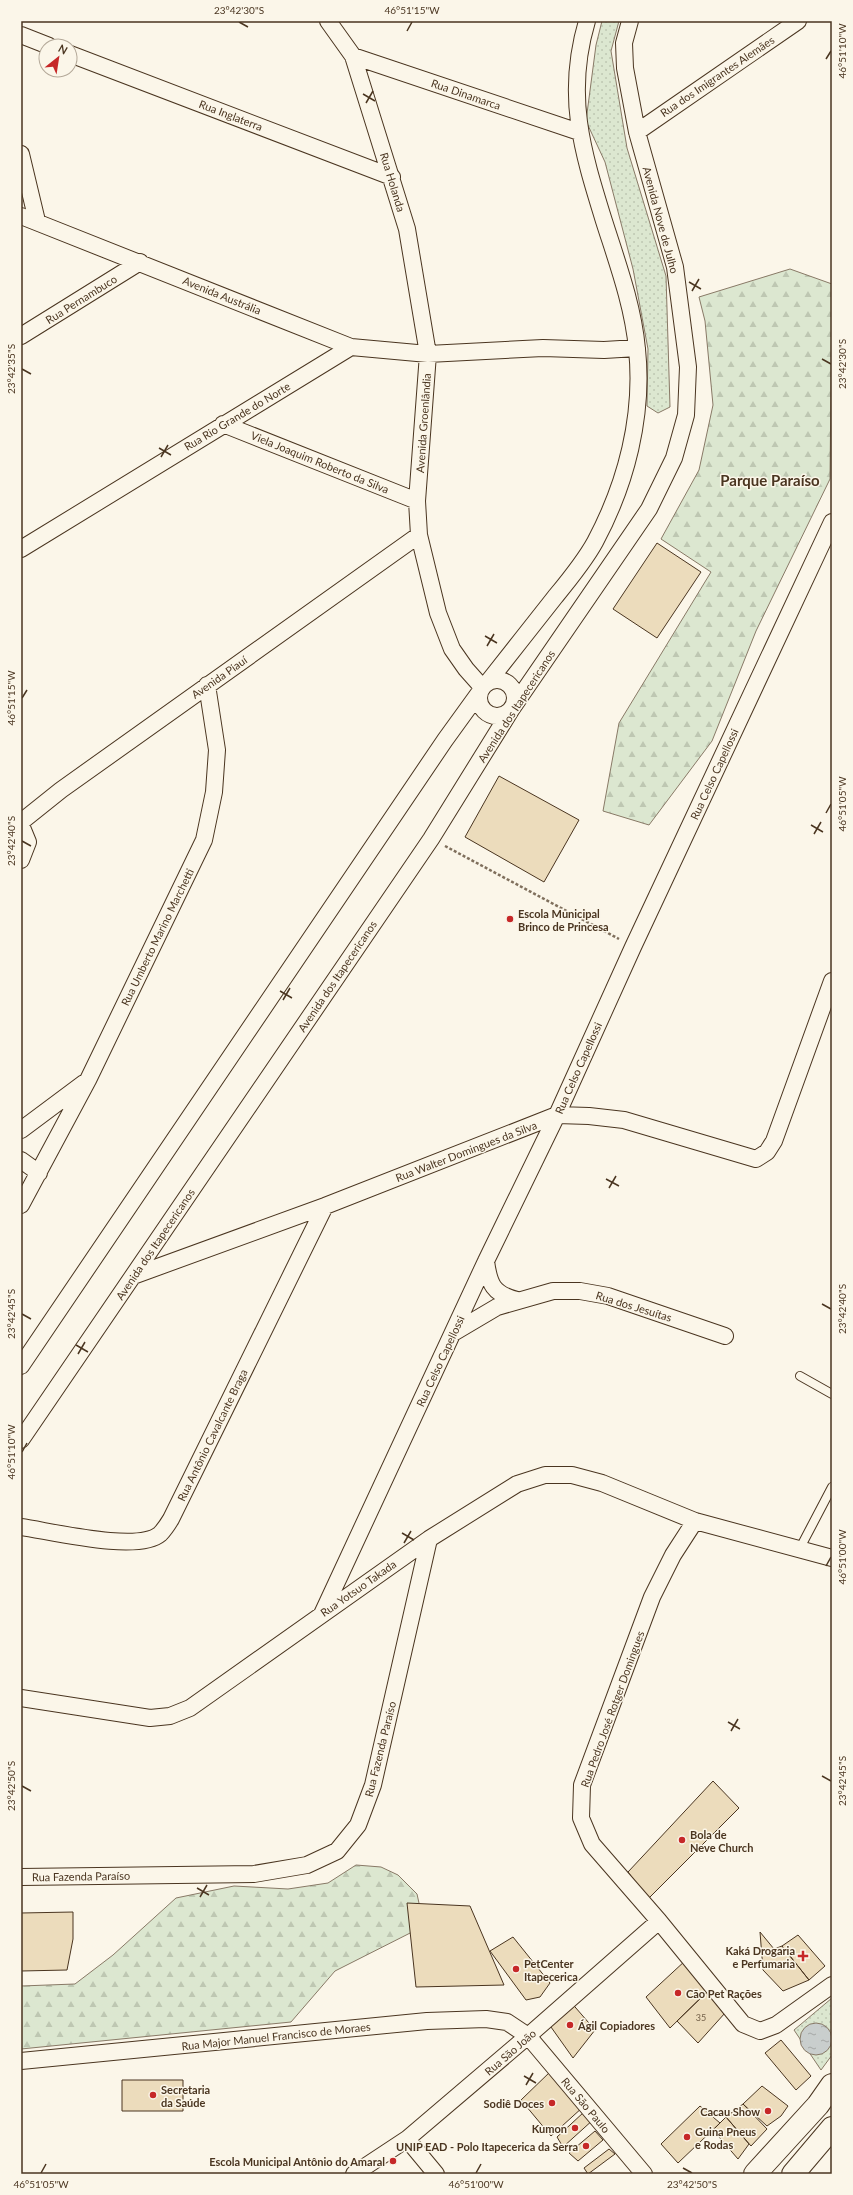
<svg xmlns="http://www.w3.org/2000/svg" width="853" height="2195" viewBox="0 0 853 2195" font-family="Lato,sans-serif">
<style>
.grass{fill:url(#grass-dots);stroke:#887966}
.forest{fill:url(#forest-firs);stroke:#887966}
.water{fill:url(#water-ripples);stroke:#887966}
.building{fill:#ecdcbc;stroke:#4a3520}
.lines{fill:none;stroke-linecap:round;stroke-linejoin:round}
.lane-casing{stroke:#4a3520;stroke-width:10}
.street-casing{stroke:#4a3520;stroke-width:18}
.primary-casing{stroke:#4a3520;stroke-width:24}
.path{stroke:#7f6f5c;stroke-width:2.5;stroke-dasharray:3 2;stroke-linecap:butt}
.lane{stroke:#fbf6e9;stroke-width:8}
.street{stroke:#fbf6e9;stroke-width:16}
.primary{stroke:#fbf6e9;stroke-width:22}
.ticks{fill:none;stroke:#4a3520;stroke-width:1.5}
.poi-dot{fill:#c62828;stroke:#fbf6e9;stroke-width:1.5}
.labels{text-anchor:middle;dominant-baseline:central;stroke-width:3;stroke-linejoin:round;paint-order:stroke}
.number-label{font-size:9px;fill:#725f47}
.street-label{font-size:11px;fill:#4a3520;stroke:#fbf6e9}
.poi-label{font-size:11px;font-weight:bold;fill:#4a3520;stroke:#fbf6e9;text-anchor:start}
.district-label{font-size:15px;font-weight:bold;fill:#4a3520;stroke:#fbf6e9}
.neatline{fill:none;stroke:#4a3520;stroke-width:1.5}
.ticks-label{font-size:10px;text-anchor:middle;fill:#4a3520}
</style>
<defs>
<pattern id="grass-dots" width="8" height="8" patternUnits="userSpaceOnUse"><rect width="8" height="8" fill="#dce7d0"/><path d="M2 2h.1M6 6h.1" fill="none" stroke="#bec7b2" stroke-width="1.8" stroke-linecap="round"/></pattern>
<pattern id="forest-firs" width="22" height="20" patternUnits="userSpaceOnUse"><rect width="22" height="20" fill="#dce7d0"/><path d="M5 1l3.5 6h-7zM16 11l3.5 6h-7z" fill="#bec7b2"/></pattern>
<pattern id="water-ripples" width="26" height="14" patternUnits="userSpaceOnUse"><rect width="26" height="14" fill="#c9cecd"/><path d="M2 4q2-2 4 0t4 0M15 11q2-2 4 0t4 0" fill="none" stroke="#a5a8a6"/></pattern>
</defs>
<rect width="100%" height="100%" fill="#fbf6e9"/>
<path class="grass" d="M602,21H619L611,51L627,148L666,276L670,407L658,413L647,406L648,349L633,269L605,162L586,121L596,45Z
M832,1998V2055L821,2070L794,2030Z"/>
<path class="forest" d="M790,269L832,284L830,479L756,631L712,741L649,825L603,811L619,723L711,572L661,539L699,470L713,405L705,321L699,297Z
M356,1865L381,1867L398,1875L417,1894L424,1926L335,1971L291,2022L21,2049V1986L75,1984L113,1955L176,1898L234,1886L288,1889L328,1883Z"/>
<path class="water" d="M800 2039a16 16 0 1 1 32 0a16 16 0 1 1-32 0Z"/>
<path class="building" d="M657,543L701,572L657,638L613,609Z
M499,776L579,820L544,882L465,837Z
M713,1781L739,1808L648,1899L628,1872Z
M407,1903L470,1906L504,1985L416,1987Z
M73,1912V1939L67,1970L21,1971V1913Z
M760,1932L774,1949L782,1946L809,1980L783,1991L763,1970Z
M798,1935L825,1966L809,1980L782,1946Z
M513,1937L550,1983L540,1997L526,2000L490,1951Z
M686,1960L710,1989L670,2028L646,1997Z
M710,1989L725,2013L698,2043L677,2021Z
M569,2000L595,2030L573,2058L546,2020Z
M781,2040L811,2076L796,2090L765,2053Z
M552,2070L583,2107L551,2136L521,2100Z
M122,2080H183V2111H122Z
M762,2086L788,2106L781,2116L767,2126L743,2104Z
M743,2104L767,2129L751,2146L726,2117Z
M700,2106L720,2123L678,2163L661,2144Z
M584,2112L594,2119L563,2147L557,2137Z
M726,2117L749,2144L738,2159L713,2130Z
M595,2131L603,2140L578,2161L569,2153Z
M609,2149L615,2154L588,2174L584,2168Z"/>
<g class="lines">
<g class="lane-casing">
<path id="lane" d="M800,1376L832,1394
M799,1550L832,1487"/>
</g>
<g class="street-casing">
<path id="street" d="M328,21L353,56L407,229L428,354L417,501L419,535L438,613L452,649L466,669L482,687
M21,35L49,46
M70,54L392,177
M353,56L579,132
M637,132L798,21
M21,154L37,221
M21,216L351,347L428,354L543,348L604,350L637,348
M21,336L140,262
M223,424L417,501
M21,549L351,347
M479 698a18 18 0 1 1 36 0a18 18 0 1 1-36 0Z
M488,682C510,654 533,625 555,597C569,580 584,562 595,542C626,484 644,416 637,349C633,305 617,262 604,221C582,150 565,95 587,21
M21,822L61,790L419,535
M21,825L28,842L21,860
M21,1130L84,1083
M21,1160L39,1173
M21,1205L88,1080L204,840L214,792L217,750L207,685
M486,1261C489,1284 493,1294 517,1300
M133,1276L325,1206L557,1115L589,1116L624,1120L756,1159L767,1152L774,1141L832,981
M453,1333L497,1307L553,1291H580L608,1296L725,1336
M21,1366L445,740L479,693
M21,1440L431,839L511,710L649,509L674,458L686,415L688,367L675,267L637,132L625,68L624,43L630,21
M695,1521L673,1555L652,1597L582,1785L581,1818L592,1844L659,1921L743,2024L760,2031L776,2025L832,1985
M21,1527C50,1531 138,1553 160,1534C164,1530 168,1524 171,1519L325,1206
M322,1614L486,1261L557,1115L633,947L832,522
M21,1698L150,1718L170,1716L190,1708L429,1539L517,1484L545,1475H572L602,1483L695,1521L832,1558
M21,1877L254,1874L307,1865L337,1851L358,1825L373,1785L429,1539
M21,2061L427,2021L486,2019L507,2022L528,2036L644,2174
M407,2139L436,2174
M354,2174L407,2139L528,2036L659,1921"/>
</g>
<g class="primary-casing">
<path id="primary" d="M755,2174L818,2105L832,2085
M793,2174L832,2128"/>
</g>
<path class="path" d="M445,846L619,939"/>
<use href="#lane" class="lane"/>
<use href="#street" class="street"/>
<use href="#primary" class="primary"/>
</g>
<path class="ticks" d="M239,22L248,27M407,31L412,22M826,59L831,51M363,94L375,101M366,103L373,91M689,282L701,289M692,291L699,279M822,359L831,364M22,369L31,374M159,448L171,455M161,457L168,445M485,636L497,643M487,646L494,634M22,698L27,690M826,813L831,804M811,825L823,832M814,834L821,822M22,841L31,846M280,991L292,998M283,1000L290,988M606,1179L619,1186M609,1188L616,1176M822,1304L831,1309M22,1314L31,1319M76,1345L88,1352M78,1354L85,1342M22,1452L27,1443M402,1533L414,1540M404,1543L411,1531M826,1566L831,1557M728,1722L740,1729M731,1731L738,1719M822,1776L831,1781M22,1786L31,1791M197,1888L209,1895M200,1897L207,1885M524,2076L536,2083M526,2085L533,2073M683,2168L692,2173M41,2173L46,2164M476,2173L481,2164"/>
<g class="poi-dot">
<circle cx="510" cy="919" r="4"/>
<circle cx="682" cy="1840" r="4"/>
<path d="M801 1950h4v4h4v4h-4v4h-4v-4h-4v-4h4z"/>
<circle cx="516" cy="1969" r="4"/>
<circle cx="678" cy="1993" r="4"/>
<circle cx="570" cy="2025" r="4"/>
<circle cx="153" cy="2095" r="4"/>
<circle cx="552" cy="2103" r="4"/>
<circle cx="768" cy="2111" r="4"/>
<circle cx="575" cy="2128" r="4"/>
<circle cx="687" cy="2137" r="4"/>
<circle cx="586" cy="2146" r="4"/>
<circle cx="393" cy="2161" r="4"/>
</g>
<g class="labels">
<g class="number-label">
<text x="701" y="2017">35</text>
</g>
<g class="street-label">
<text transform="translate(717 76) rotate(-34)">Rua dos Imigrantes Alemães</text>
<text transform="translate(466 94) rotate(19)">Rua Dinamarca</text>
<text transform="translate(231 115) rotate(21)">Rua Inglaterra</text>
<text transform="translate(393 182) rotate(73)">Rua Holanda</text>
<text transform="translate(661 220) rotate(75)">Avenida Nove de Julho</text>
<text transform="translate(222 295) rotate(22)">Avenida Austrália</text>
<text transform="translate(81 299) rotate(-32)">Rua Pernambuco</text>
<text transform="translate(237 416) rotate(-31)">Rua Rio Grande do Norte</text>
<text transform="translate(423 423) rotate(-86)">Avenida Groenlândia</text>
<text transform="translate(320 462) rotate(22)">Viela Joaquim Roberto da Silva</text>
<text transform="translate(219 677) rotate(-35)">Avenida Piauí</text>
<text transform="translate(516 706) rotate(-57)">Avenida dos Itapecericanos</text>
<text transform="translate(714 774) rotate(-65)">Rua Celso Capellossi</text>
<text transform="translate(157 937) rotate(-64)">Rua Umberto Marino Marchetti</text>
<text transform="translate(337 976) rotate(-56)">Avenida dos Itapecericanos</text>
<text transform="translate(578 1068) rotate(-66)">Rua Celso Capellossi</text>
<text transform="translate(466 1151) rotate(-21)">Rua Walter Domingues da Silva</text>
<text transform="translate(155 1244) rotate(-56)">Avenida dos Itapecericanos</text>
<text transform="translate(634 1306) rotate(17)">Rua dos Jesuítas</text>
<text transform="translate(440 1361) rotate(-65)">Rua Celso Capellossi</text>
<text transform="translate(212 1435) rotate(-64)">Rua Antônio Cavalcante Braga</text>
<text transform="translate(358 1588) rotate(-35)">Rua Yotsuo Takada</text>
<text transform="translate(612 1709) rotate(-70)">Rua Pedro José Rotger Domingues</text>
<text transform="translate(380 1749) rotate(-76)">Rua Fazenda Paraíso</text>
<text transform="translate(81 1876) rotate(-1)">Rua Fazenda Paraíso</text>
<text transform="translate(276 2036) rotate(-6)">Rua Major Manuel Francisco de Moraes</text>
<text transform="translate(510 2052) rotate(-41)">Rua São João</text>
<text transform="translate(586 2105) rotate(50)">Rua São Paulo</text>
</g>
<g class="poi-label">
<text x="518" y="913">Escola Municipal<tspan x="518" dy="13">Brinco de Princesa</tspan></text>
<text x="690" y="1834">Bola de<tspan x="690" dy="13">Neve Church</tspan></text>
<text x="795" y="1950" text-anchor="end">Kaká Drogaria<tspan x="795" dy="13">e Perfumaria</tspan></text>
<text x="524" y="1963">PetCenter<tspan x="524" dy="13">Itapecerica</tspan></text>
<text x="686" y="1993">Cão Pet Rações</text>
<text x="578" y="2025">Ágil Copiadores</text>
<text x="161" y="2089">Secretaria<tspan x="161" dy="13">da Saúde</tspan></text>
<text x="544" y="2103" text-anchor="end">Sodiê Doces</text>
<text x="760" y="2111" text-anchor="end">Cacau Show</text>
<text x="567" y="2128" text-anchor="end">Kumon</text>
<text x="695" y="2131">Guina Pneus<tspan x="695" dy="13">e Rodas</tspan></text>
<text x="578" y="2146" text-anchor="end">UNIP EAD - Polo Itapecerica da Serra</text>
<text x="385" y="2161" text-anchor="end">Escola Municipal Antônio do Amaral</text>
</g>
<g class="district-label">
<text x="770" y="480">Parque Paraíso</text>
</g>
</g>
<rect width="853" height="2195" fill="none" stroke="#fbf6e9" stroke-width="44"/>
<g transform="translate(58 58) rotate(30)"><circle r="19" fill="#fbf6e9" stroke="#b4a999"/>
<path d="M0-3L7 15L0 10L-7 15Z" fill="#c62828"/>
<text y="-6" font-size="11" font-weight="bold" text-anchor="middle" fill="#4a3520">N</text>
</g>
<rect x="22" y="22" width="809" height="2151" class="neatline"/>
<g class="ticks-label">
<text x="239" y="14">23°42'30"S</text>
<text x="412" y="14">46°51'15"W</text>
<text transform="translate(842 51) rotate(-90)" y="4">46°51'10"W</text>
<text transform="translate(842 364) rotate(-90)" y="4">23°42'30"S</text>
<text transform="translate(11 369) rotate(-90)" y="4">23°42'35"S</text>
<text transform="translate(11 698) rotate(-90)" y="4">46°51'15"W</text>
<text transform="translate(842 804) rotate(-90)" y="4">46°51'05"W</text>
<text transform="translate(11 841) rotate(-90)" y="4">23°42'40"S</text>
<text transform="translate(842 1309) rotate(-90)" y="4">23°42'40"S</text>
<text transform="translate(11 1314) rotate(-90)" y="4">23°42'45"S</text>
<text transform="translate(11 1452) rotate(-90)" y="4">46°51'10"W</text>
<text transform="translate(842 1557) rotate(-90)" y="4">46°51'00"W</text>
<text transform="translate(842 1781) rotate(-90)" y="4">23°42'45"S</text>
<text transform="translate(11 1786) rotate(-90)" y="4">23°42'50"S</text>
<text x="41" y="2188">46°51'05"W</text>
<text x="476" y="2188">46°51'00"W</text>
<text x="692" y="2188">23°42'50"S</text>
</g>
</svg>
